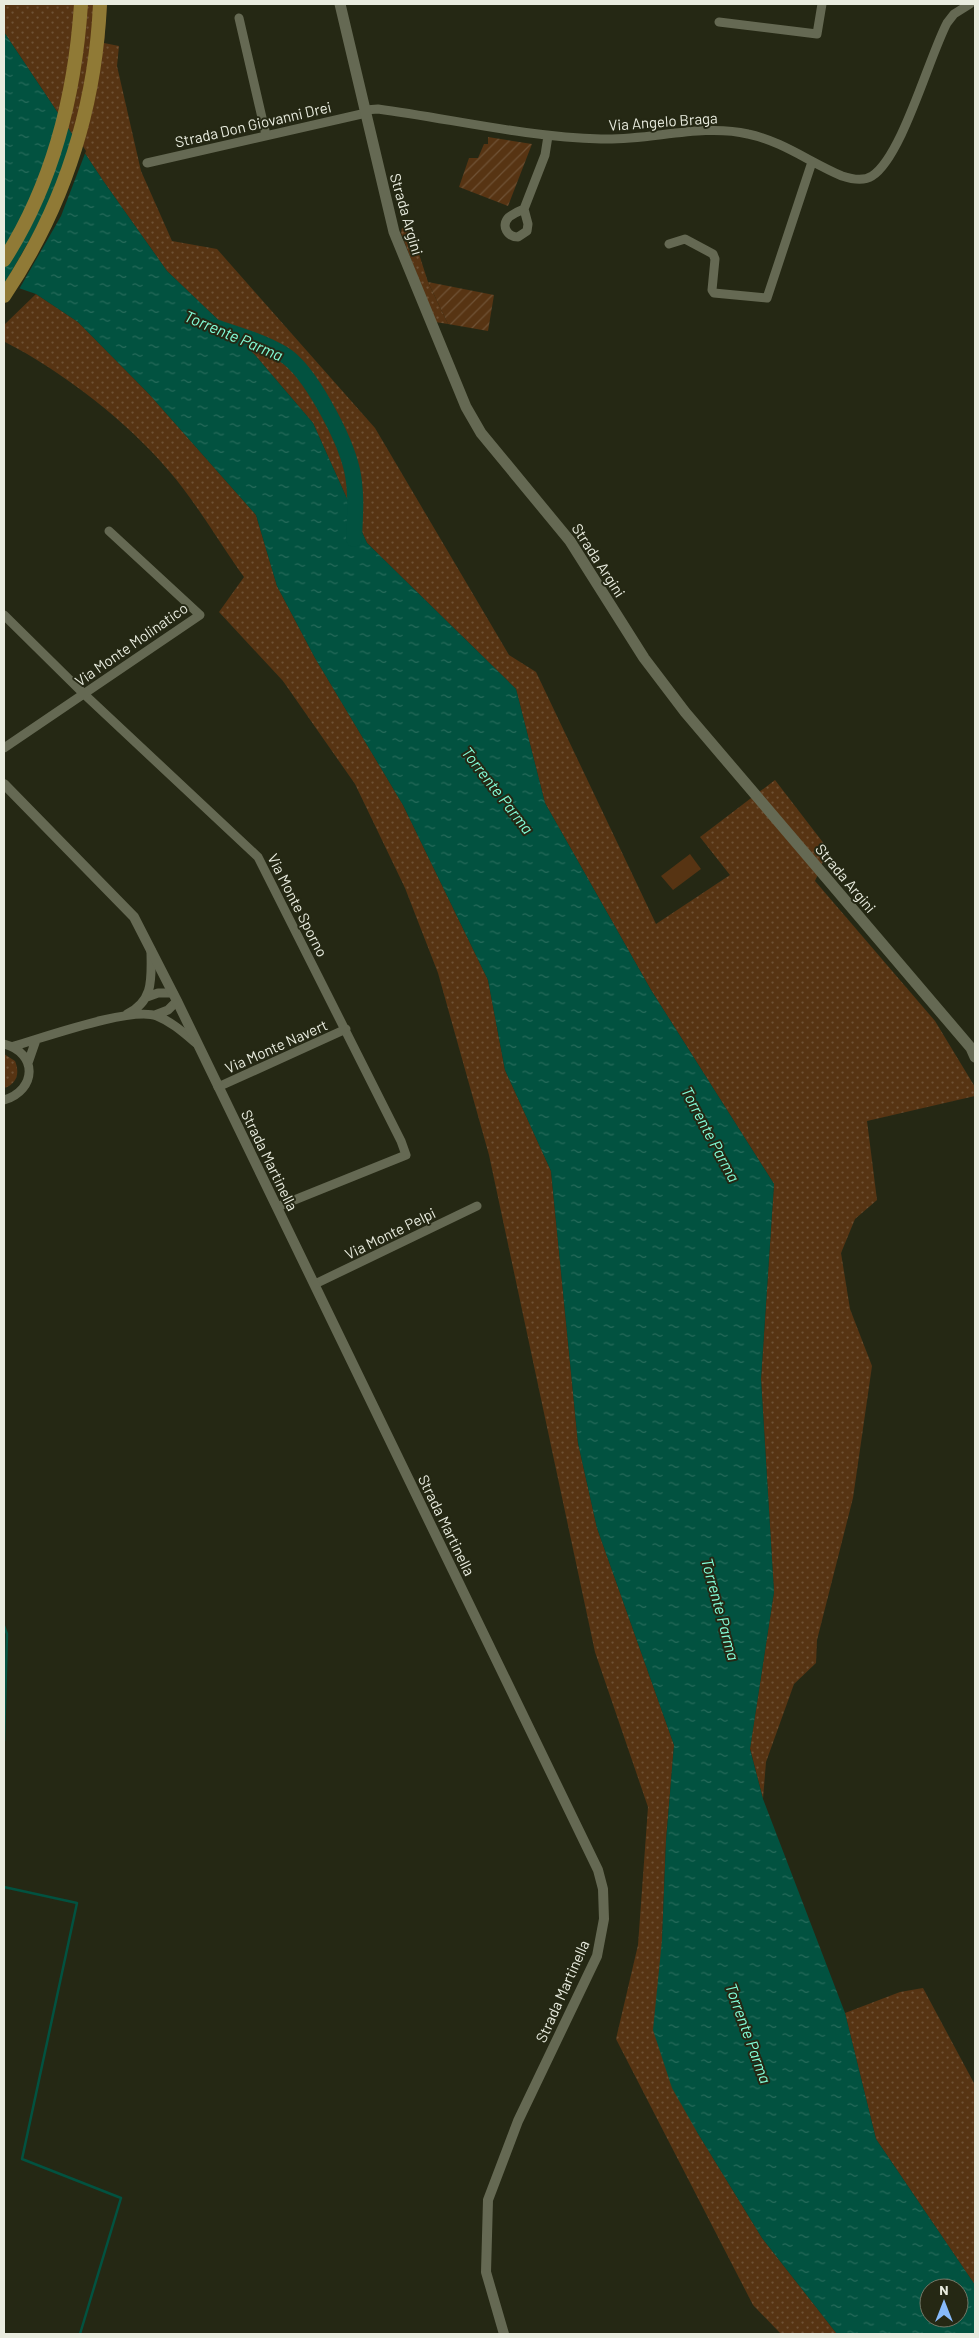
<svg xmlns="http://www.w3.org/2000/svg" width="979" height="2338" viewBox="0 0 979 2338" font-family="Barlow,sans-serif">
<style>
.grass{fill:url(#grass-dots)}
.park{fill:#573413}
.garden{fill:url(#garden-furrows)}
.water{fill:url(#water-ripples);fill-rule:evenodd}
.pier{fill:#252814}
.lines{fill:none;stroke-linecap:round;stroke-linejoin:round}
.stream{stroke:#025240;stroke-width:2.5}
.river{stroke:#025240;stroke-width:16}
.minor{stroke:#656953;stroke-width:9}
.tertiary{stroke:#656953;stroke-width:10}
.secondary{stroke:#656953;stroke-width:11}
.trunk{stroke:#907a36;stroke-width:14}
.labels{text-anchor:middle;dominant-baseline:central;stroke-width:4;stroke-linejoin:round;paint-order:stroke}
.street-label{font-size:15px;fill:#e9ecdf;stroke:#252814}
.water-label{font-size:16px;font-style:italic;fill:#83fed9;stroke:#252814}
</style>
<defs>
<pattern id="grass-dots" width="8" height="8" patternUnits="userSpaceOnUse" patternTransform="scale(1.25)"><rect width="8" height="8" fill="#573413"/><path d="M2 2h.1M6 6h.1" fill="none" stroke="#6f5235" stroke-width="1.8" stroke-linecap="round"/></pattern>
<pattern id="garden-furrows" width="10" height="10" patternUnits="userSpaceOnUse" patternTransform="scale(1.25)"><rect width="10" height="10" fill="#573413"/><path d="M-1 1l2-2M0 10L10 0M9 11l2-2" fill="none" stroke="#6f5235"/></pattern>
<pattern id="water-ripples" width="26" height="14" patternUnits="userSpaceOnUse" patternTransform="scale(1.25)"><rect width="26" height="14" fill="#025240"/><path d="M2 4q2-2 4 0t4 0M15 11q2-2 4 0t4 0" fill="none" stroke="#276b5b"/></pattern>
</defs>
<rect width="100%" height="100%" fill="#252814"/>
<path class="grass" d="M4,4H107L104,43L119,46L117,66L141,171L172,241L217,249L375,428L509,655L536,672L656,924L730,875L700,837L775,780L828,849L815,881L935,1021L975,1087V1096L867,1121L877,1200L855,1219L841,1253L850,1309L872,1366L853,1498L817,1640L816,1663L794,1684L766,1762L763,1799L750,1748L774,1592L761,1379L774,1184L651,990L545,803L516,689L367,543L313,423L255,355L167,271L104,182L4,32Z
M402,228L411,229L428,282L448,324L435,322L401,233Z
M36,294L78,322L149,394L256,515L277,586L315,658L403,805L488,980L505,1070L551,1171L578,1443L597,1528L674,1745L666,1841L662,1940L697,2132L762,2238L837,2334H781L753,2305L616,2039L638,1945L648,1807L595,1652L489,1155L438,973L405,888L355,784L283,681L219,612L244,577C220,544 196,502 169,471C128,422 62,371 5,342L4,348V325Z
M4,1054L15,1061C20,1073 17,1084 4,1088Z
M923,1988L975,2085V2285L876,2139L845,2013L900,1992Z"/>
<path class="park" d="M690,854L701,869L673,890L661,876Z"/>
<path class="garden" d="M488,137L532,144L508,206L459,187L469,158H478L484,144H488Z
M428,282L494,295L488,331L448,324Z"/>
<path class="water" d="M4,32L104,182L167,271L255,355L313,423L367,543L516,689L545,803L651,990L774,1184L761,1379L774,1592L750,1749L763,1799L845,2013L876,2139L975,2285V2334H837L762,2238L697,2132L672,2088L653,2030L662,1940L666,1841L674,1745L597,1528L578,1443L551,1171L505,1070L488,980L403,805L315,658L277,586L256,515L149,394L78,322L36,294L4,283ZM929,2288H959V2318H929Z"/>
<path class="pier" d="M75,134L86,151L61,216L18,291L4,285L47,209Z"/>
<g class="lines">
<path class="stream" d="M4,1626L7,1634L4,1741
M4,1887L77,1903L22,2159L121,2198L80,2334"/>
<path class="river" d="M212,326C235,334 261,341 283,354C310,370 345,439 352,470C357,493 355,516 354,539"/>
<path class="minor" d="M239,18L266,135
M719,22L817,34L822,4
M365,110L378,109C452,119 526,137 601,139C649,141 702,123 748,134C782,141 811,163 842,176C851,179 863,182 872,176C902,157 929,57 947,23L954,14L970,4
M147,163L366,113
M524,209C519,211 513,214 509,217C500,226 508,237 518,237L527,231L528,224L524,209L545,155L548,136
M669,244L685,239L713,254L715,259L712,290L714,293L767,298L812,162
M4,615L84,694L258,857L401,1141L406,1155L277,1207
M4,748L200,615L109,531
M147,997L158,993H173
M127,1014C155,1000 151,977 151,950
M155,1015L168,1010L177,1001
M4,1044C38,1053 37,1090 4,1100
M14,1046C43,1038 131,1006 157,1016C172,1022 184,1033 196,1043
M28,1063L36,1040
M218,1087L346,1029
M315,1284L477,1206"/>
<path class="tertiary" d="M4,784L134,917L177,1001L598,1870L603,1889L604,1919L597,1956L518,2121L488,2200L486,2272L504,2334"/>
<path class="secondary" d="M340,4L394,232L466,407L481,433L570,541L644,658L685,712L971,1048L975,1057"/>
<path class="trunk" d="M4,260C54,182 75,95 81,4
M4,296C64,207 95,111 100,4"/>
</g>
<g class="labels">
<g class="street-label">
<text transform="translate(663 121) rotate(-4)">Via Angelo Braga</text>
<text transform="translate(253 124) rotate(-13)">Strada Don Giovanni Drei</text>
<text transform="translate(407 214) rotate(74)">Strada Argini</text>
<text transform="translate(599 560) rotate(57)">Strada Argini</text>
<text transform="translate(131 644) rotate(-35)">Via Monte Molinatico</text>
<text transform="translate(846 878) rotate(50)">Strada Argini</text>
<text transform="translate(298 905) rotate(63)">Via Monte Sporno</text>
<text transform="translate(276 1046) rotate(-24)">Via Monte Navert</text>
<text transform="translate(270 1160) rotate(64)">Strada Martinella</text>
<text transform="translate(390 1233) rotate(-26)">Via Monte Pelpi</text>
<text transform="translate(447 1525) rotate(64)">Strada Martinella</text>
<text transform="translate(562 1991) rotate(-66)">Strada Martinella</text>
</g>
<g class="water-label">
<text transform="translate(234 335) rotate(23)">Torrente Parma</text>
<text transform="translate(498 790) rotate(52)">Torrente Parma</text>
<text transform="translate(711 1134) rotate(62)">Torrente Parma</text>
<text transform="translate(721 1609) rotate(75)">Torrente Parma</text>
<text transform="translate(749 2033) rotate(70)">Torrente Parma</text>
</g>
</g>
<rect width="979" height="2338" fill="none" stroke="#e9ecdf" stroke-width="10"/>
<g transform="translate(944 2303)"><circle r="24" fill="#252814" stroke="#737665"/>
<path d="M0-4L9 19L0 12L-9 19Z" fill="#87bbfb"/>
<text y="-8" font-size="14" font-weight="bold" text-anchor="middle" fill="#e9ecdf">N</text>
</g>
</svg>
